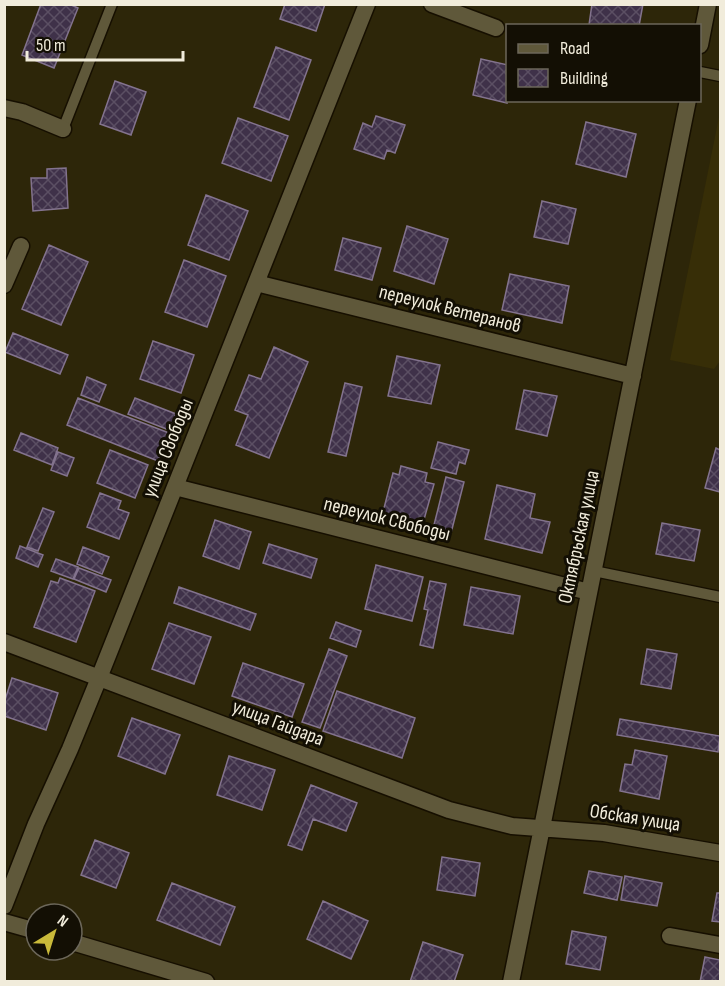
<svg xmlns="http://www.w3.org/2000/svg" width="725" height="986" viewBox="0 0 725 986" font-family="'Sofia Sans Condensed',sans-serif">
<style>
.built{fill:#372e07}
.building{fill:url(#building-cross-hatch);stroke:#83738e;stroke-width:1.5}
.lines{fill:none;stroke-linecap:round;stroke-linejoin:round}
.service-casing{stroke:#160f00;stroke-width:13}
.minor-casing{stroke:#160f00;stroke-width:19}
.service{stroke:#5f583a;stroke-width:10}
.minor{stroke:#5f583a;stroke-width:16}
.labels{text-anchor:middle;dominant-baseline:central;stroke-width:6;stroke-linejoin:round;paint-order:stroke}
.street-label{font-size:20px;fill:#f1ecdb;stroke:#130f04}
</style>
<defs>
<pattern id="building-cross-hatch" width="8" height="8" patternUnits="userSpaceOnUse" patternTransform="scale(1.5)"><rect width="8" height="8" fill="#3f3149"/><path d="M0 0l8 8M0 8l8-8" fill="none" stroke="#5b4f63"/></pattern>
</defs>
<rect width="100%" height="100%" fill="#2d2609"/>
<path class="built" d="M720,112V361L714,369L670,360Z"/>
<path class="building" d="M41,4H69L78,8L54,68L22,55Z
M285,4H325L316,31L280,19Z
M592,4H643L639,26L589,25Z
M276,47L311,60L289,120L254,107Z
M481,59L508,65L507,103L473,95Z
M115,81L146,92L131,135L100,124Z
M376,116L405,125L395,153L387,150L384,159L354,149L363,123L372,127Z
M238,118L288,136L271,181L222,163Z
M586,122L636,134L626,177L576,164Z
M66,168L68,208L33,211L31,178H47V169Z
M206,195L248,211L229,260L188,245Z
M542,201L576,209L568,244L534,237Z
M407,226L448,239L434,284L394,271Z
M343,238L381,248L372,280L335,270Z
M49,245L88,262L61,325L22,309Z
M184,260L226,276L207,327L165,312Z
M510,274L569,286L562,323L502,310Z
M13,333L68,355L60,374L5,352Z
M153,341L194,355L181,393L140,379Z
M274,347L308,362L269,458L236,445L248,415L235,410L249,375L261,379Z
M397,356L440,365L431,404L388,396Z
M87,377L106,385L99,402L81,395Z
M345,383L362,387L346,456L328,452Z
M524,390L557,396L547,436L516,429Z
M78,398L169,433L158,461L67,425Z
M135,398L176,414L169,430L128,414Z
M21,433L58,448L52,465L14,450Z
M438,442L469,450L465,464L459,462L456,474L431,468Z
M716,448L720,450V492L705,488Z
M110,450L148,465L135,498L97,483Z
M58,452L74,458L67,476L51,470Z
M401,466L427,473L425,482L434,484L423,523L383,512L393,473L399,475Z
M446,477L464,482L451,533L433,529Z
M497,485L535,494L530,518L550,522L542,553L485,539Z
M100,493L121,501L118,509L129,513L119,539L87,527Z
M43,508L54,512L38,551L27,547Z
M215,520L251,532L239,569L203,556Z
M662,523L700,530L694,561L656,554Z
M269,544L317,559L311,578L263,563Z
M20,546L43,555L38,567L16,558Z
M83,547L109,557L102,574L77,564Z
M56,559L78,567L73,579L51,571Z
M376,565L423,577L412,621L365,609Z
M79,568L111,580L106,592L74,579Z
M60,578L95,591L76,642L34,627L51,581L58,583Z
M430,581L446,584L433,648L420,645L428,610L424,609Z
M179,587L256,614L250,630L174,603Z
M471,587L520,596L513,634L464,625Z
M336,622L361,631L356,647L330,638Z
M169,623L211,637L194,684L152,669Z
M329,649L347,656L320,728L302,722Z
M647,649L677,654L671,689L641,684Z
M243,663L304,684L292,717L232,696Z
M12,678L58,693L46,730L4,716V703Z
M337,691L415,718L402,758L323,731Z
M132,718L180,735L165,774L118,756Z
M620,719L720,736L718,752L617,735Z
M635,750L667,756L659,799L620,791L625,764L632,765Z
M229,756L275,770L262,810L217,795Z
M311,785L357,803L346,831L313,819L302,850L288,845Z
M95,840L129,853L116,888L81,875Z
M442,857L480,863L475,896L437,890Z
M589,871L622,877L617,900L584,893Z
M625,876L662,883L657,906L621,900Z
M172,883L235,907L220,945L157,920Z
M717,893H720V922L712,921Z
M323,901L368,921L351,959L307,939Z
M572,931L606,937L600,970L566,964Z
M423,942L463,955L454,982H410Z
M705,957L720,960V982H700Z"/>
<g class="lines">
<g class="service-casing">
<path id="service" d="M700,72L720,76
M63,129L112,4
M594,571L720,597"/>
</g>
<g class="minor-casing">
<path id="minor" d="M432,4L496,28
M700,45L708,4
M4,108L22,112L63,129
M256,283L633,376
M4,285L21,246
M175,487L589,592
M4,642L449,810L512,826L604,833L720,853
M4,906L36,824L70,749L99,678L367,4
M4,922L36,931
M670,936L720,945
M72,942L206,982
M511,982L688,100"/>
</g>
<use href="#service" class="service"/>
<use href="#minor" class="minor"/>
</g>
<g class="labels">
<g class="street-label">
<text transform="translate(450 309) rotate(14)">переулок Ветеранов</text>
<text transform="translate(168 448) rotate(-68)">улица Свободы</text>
<text transform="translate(387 519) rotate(14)">переулок Свободы</text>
<text transform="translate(579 537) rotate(-78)">Октябрьская улица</text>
<text transform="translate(278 723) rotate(21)">улица Гайдара</text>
<text transform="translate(635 818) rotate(9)">Обская улица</text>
</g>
</g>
<rect width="725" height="986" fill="none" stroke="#f1ecdb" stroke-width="12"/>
<rect x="506" y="24" width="195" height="78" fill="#130f04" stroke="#6c675a" stroke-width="1.5"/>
<rect x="518" y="44" width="30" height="9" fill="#5f583a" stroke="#6c675a" stroke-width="1.5"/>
<text x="560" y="54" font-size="18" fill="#f1ecdb">Road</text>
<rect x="518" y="69" width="30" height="18" fill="url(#building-cross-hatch)" stroke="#6c675a" stroke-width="1.5"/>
<text x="560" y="84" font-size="18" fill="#f1ecdb">Building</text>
<g transform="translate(54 932) rotate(38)"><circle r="28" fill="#130f04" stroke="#6c675a" stroke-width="1.5"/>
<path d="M0-4.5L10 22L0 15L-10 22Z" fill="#caba3a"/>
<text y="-9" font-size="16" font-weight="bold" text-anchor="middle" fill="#f1ecdb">N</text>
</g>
<path d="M27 51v9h156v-9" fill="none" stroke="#f1ecdb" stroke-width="3"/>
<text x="36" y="51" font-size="18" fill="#f1ecdb" stroke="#130f04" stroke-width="4.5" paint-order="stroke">50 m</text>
</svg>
